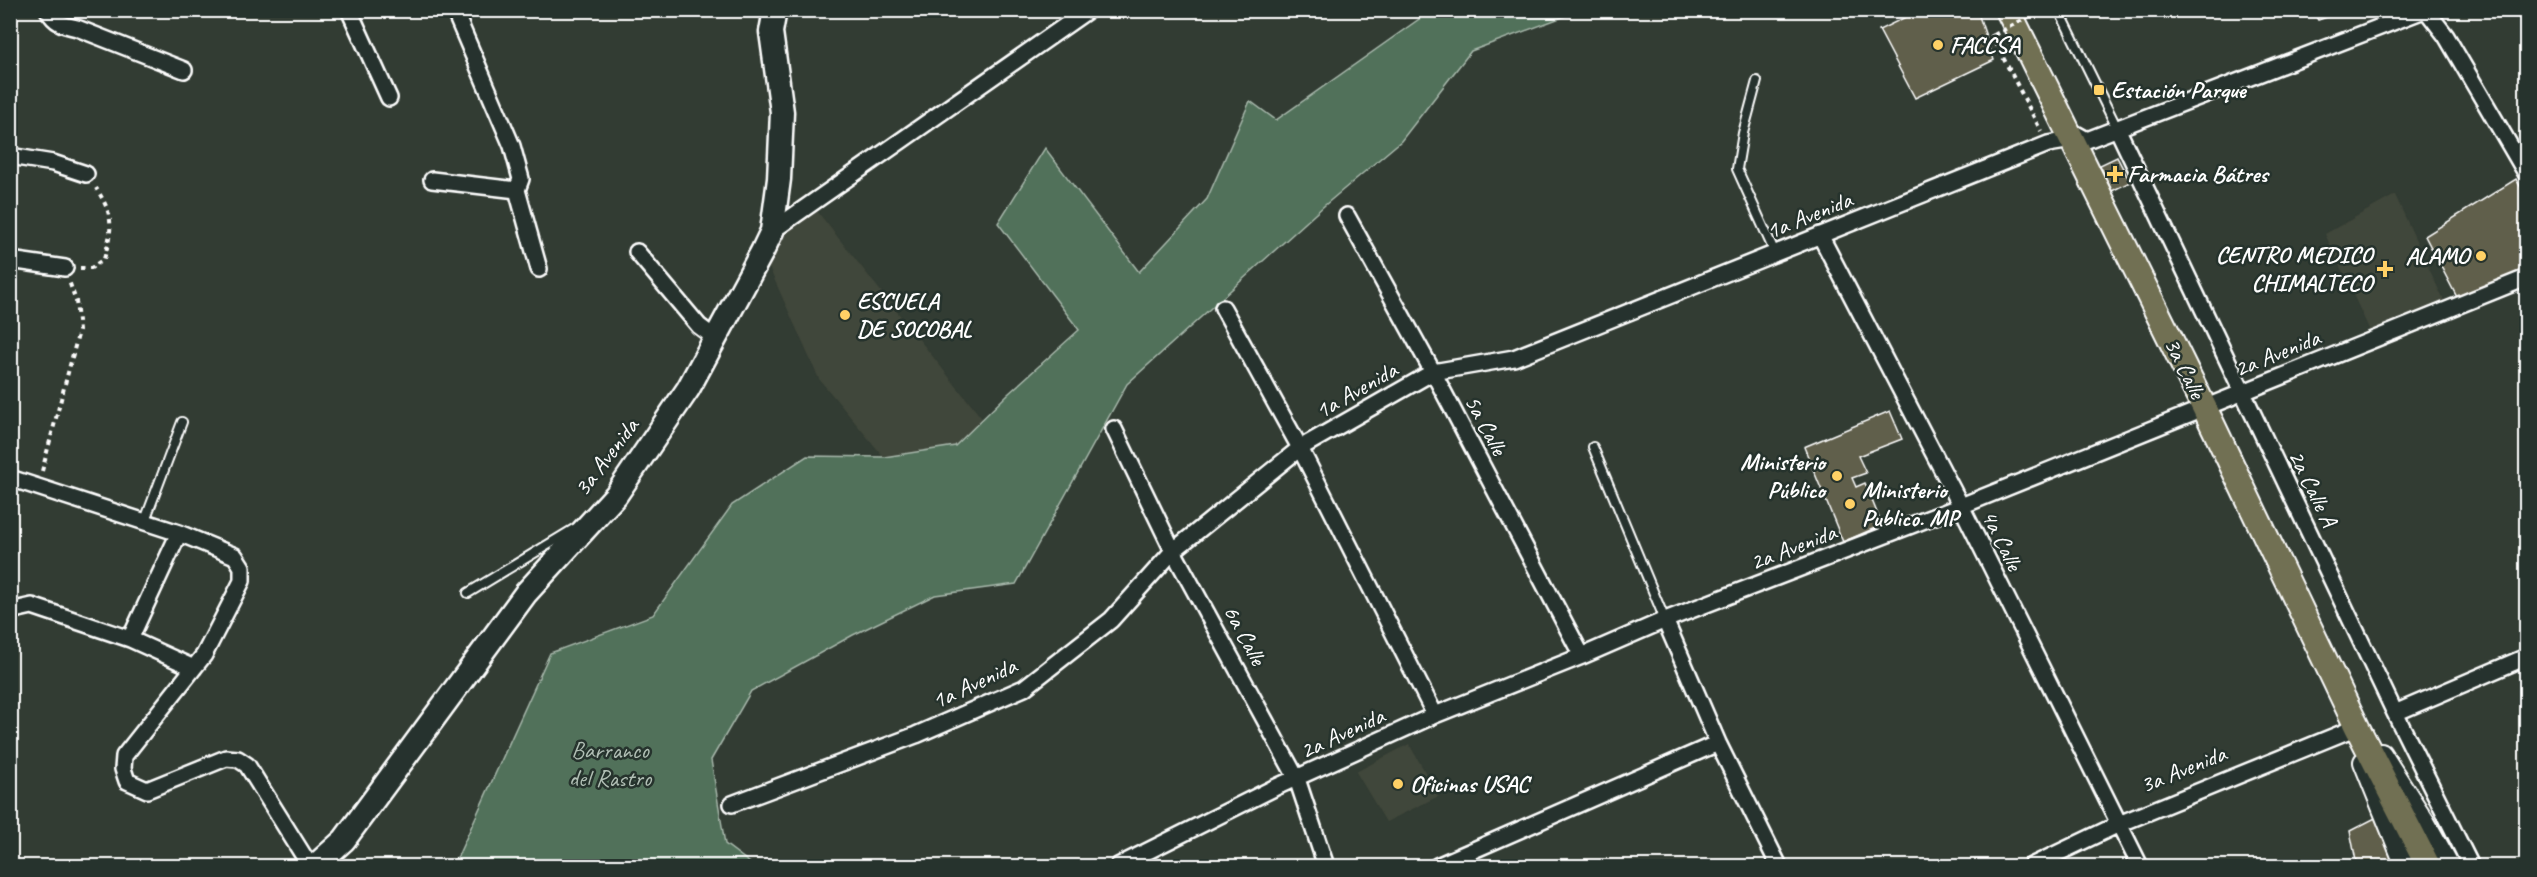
<svg xmlns="http://www.w3.org/2000/svg" width="2537" height="877" viewBox="0 0 2537 877" font-family="Caveat,sans-serif">
<style>
.built{fill:#40463a}
.green{fill:#51715a;stroke:#a8b8ac;stroke-width:1.5}
.building{fill:#615f4b;stroke:#fff;stroke-width:1.5}
.lines{fill:none;stroke-linecap:round;stroke-linejoin:round}
.service-casing{stroke:#fff;stroke-width:12}
.minor-casing{stroke:#fff;stroke-width:20}
.tertiary-casing{stroke:#fff;stroke-width:24}
.secondary-casing{stroke:#fff;stroke-width:27}
.primary-casing{stroke:#fff;stroke-width:28}
.path{stroke:#fff;stroke-width:4;stroke-dasharray:4.5 4.5;stroke-linecap:butt}
.service{stroke:#26332d;stroke-width:8}
.minor{stroke:#26332d;stroke-width:15}
.tertiary{stroke:#26332d;stroke-width:20}
.secondary{stroke:#26332d;stroke-width:22}
.primary{stroke:#716f52;stroke-width:24}
.path-bridge{stroke:#fff;stroke-width:4;stroke-dasharray:4.5 4.5;stroke-linecap:butt}
.poi-dot{fill:#ffd166;stroke:#26332d;stroke-width:2}
.labels{text-anchor:middle;dominant-baseline:central;stroke-width:5;stroke-linejoin:round;paint-order:stroke}
.poi-label{font-size:24px;font-weight:bold;fill:#fff;stroke:#26332d;text-anchor:start}
.street-label{font-size:24px;fill:#fff;stroke:#26332d}
.park-label{font-size:24px;fill:#b1bfb5;stroke:#26332d}
</style>
<rect width="100%" height="100%" fill="#323c33"/>
<filter id="ink" filterUnits="userSpaceOnUse"><feTurbulence type="fractalNoise" baseFrequency=".0167" numOctaves="2"/><feDisplacementMap in="SourceGraphic" scale="12" xChannelSelector="R" yChannelSelector="G"/><feConvolveMatrix kernelMatrix="1 2 1 2 8 2 1 2 1" color-interpolation-filters="sRGB"/></filter>
<g filter="url(#ink)">
<path class="built" d="M2395,195L2445,303L2370,331L2325,234Z
M813,206L1023,470L951,538L819,379L762,252Z
M1409,744L1439,796L1386,822L1356,772Z"/>
<path class="green" d="M1432,10L1579,11L1471,51L1401,141L1325,205L1127,384L1016,584L935,595L853,635L751,691L711,760L725,844L754,866H450L458,856L550,653L653,615L732,505L807,456L884,457L955,446L1008,394L1079,330L998,223L1045,148L1139,272L1207,199L1250,101L1276,120Z"/>
<path class="building" d="M1920,10H1977L1994,60L1915,98L1879,30Z
M2312,10H2348L2318,20Z
M2117,157L2130,182L2112,191L2100,165Z
M2516,179L2526,196V276L2459,301L2425,236Z
M1890,411L1902,439L1858,456L1866,473L1852,478L1856,487L1865,483L1882,525L1843,542L1804,447Z
M2379,816L2399,866H2357L2350,831Z"/>
<g class="lines">
<g class="service-casing">
<path id="service" d="M2059,10L2117,128
M1757,81L1743,133L1737,169L1775,253
M1593,447L1665,620
M144,523L182,422
M468,593L574,529"/>
</g>
<g class="minor-casing">
<path id="minor" d="M48,10C55,23 63,25 77,28L184,70
M349,10L389,98
M454,10L512,146L521,179L517,190L539,269
M2426,10L2446,36L2526,173
M2117,128L2395,713L2471,866
M2069,130L2087,140L2424,10
M10,156L53,163L86,174
M432,180L517,190
M1347,216L1433,372L1582,656
M772,231L1088,10
M1820,235L1961,506L2140,866
M637,252L699,326L715,338
M10,260L65,268
M1223,308L1300,448L1435,715
M1114,429L1173,551L1297,779L1326,866
M10,478L179,533L235,556L242,567V581L204,655L124,756L123,769L127,781L147,790L226,758L238,759L247,765L310,866
M10,611L32,606L130,639L194,668
M1665,620L1718,743L1779,866
M130,639L179,533
M2395,713L2526,657
M732,804L916,735L1024,688L1111,620L1173,551L1300,448L1433,372L1514,358L2048,144L2072,140
M1118,866L1274,788L1435,715L1582,656L1665,620L1961,506L2526,278
M1437,866L1718,743
M2031,866L2119,824L2357,727"/>
</g>
<g class="tertiary-casing">
<path id="tertiary" d="M2381,754L2425,823L2449,866
M2364,762L2406,866"/>
</g>
<g class="secondary-casing">
<path id="secondary" d="M315,866L344,840L526,593L616,495L688,389L762,252L772,231L779,179L782,112L771,32L775,10"/>
</g>
<g class="primary-casing">
<path id="primary" d="M2008,10L2204,407L2357,727L2428,866"/>
</g>
<path class="path" d="M1994,35L1992,36L2041,131
M80,268H91L104,259C113,227 114,216 96,188
M42,471L79,331L76,301L69,281"/>
<use href="#service" class="service"/>
<use href="#minor" class="minor"/>
<use href="#tertiary" class="tertiary"/>
<use href="#secondary" class="secondary"/>
<use href="#primary" class="primary"/>
<path class="path-bridge" d="M1994,35L2041,10"/>
</g>
</g>
<g class="poi-dot">
<circle cx="1938" cy="45" r="6"/>
<rect x="2093" y="84" width="12" height="12" rx="3"/>
<path d="M2112 165h6v6h6v6h-6v6h-6v-6h-6v-6h6z"/>
<circle cx="2481" cy="256" r="6"/>
<path d="M2382 260h6v6h6v6h-6v6h-6v-6h-6v-6h6z"/>
<circle cx="845" cy="315" r="6"/>
<circle cx="1837" cy="476" r="6"/>
<circle cx="1850" cy="504" r="6"/>
<circle cx="1398" cy="784" r="6"/>
</g>
<g class="labels">
<g class="poi-label">
<text x="1950" y="45">FACCSA</text>
<text x="2111" y="90">Estación Parque</text>
<text x="2127" y="174">Farmacia Bátres</text>
<text x="2372" y="255" text-anchor="end">CENTRO MEDICO<tspan x="2372" dy="28">CHIMALTECO</tspan></text>
<text x="2469" y="256" text-anchor="end">ALAMO</text>
<text x="857" y="301">ESCUELA<tspan x="857" dy="28">DE SOCOBAL</tspan></text>
<text x="1825" y="462" text-anchor="end">Ministerio<tspan x="1825" dy="28">Público</tspan></text>
<text x="1862" y="490">Ministerio<tspan x="1862" dy="28">Publico. MP</tspan></text>
<text x="1410" y="784">Oficinas USAC</text>
</g>
<g class="street-label">
<text transform="translate(1809 215) rotate(-22)">1a Avenida</text>
<text transform="translate(2277 353) rotate(-22)">2a Avenida</text>
<text transform="translate(2185 368) rotate(64)">3a Calle</text>
<text transform="translate(1356 390) rotate(-30)">1a Avenida</text>
<text transform="translate(1486 425) rotate(62)">5a Calle</text>
<text transform="translate(606 457) rotate(-53)">3a Avenida</text>
<text transform="translate(2313 488) rotate(64)">2a Calle A</text>
<text transform="translate(2002 540) rotate(64)">4a Calle</text>
<text transform="translate(1793 547) rotate(-21)">2a Avenida</text>
<text transform="translate(1245 635) rotate(62)">6a Calle</text>
<text transform="translate(974 683) rotate(-25)">1a Avenida</text>
<text transform="translate(1342 733) rotate(-25)">2a Avenida</text>
<text transform="translate(2183 769) rotate(-22)">3a Avenida</text>
</g>
<g class="park-label">
<text x="610" y="750">Barranco<tspan x="610" dy="28">del Rastro</tspan></text>
</g>
</g>
<rect width="2537" height="877" fill="none" stroke="#26332d" stroke-width="36"/>
<rect x="18" y="18" width="2501" height="841" fill="none" stroke="#fff" stroke-width="2" filter="url(#ink)"/>
</svg>
